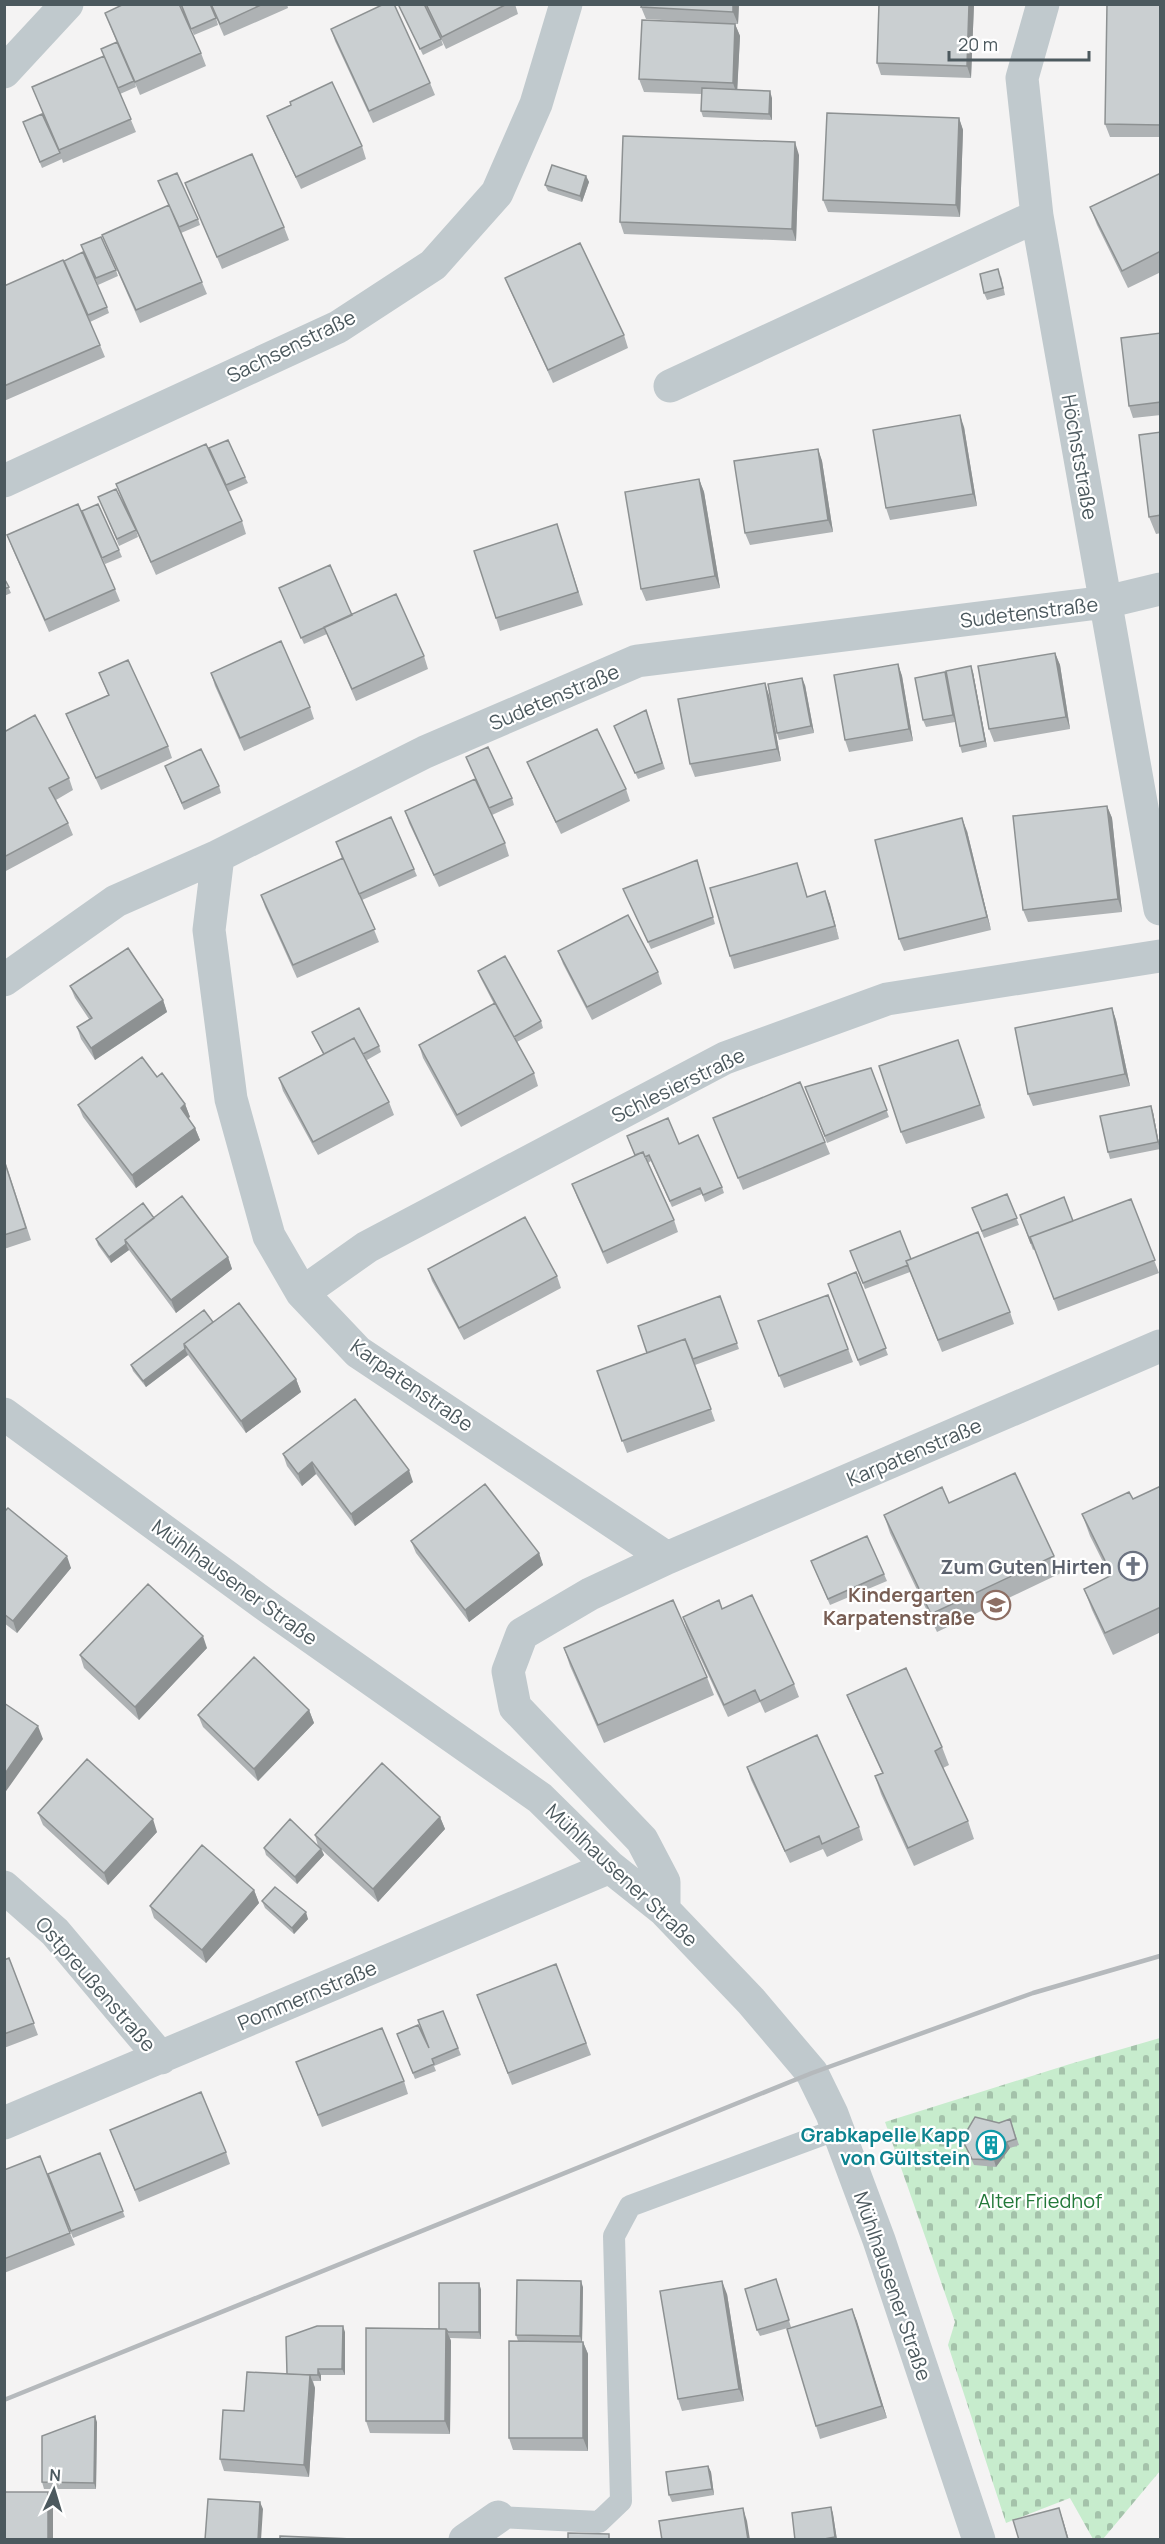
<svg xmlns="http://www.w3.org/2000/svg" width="1165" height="2544" viewBox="0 0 1165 2544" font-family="Manrope,sans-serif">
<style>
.cemetery{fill:url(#cemetery-stones)}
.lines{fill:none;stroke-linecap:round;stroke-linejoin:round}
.lane{stroke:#c0c9cd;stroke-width:22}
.street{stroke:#c0c9cd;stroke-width:33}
.rail{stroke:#b5b9bc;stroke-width:4.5}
.wall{fill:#aeb2b4}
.shaded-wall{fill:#8d9192}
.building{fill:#cacfd1;stroke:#8d9192;stroke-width:1.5}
.labels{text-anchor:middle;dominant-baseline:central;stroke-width:4.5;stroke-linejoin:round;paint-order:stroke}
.street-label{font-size:20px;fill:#4c595e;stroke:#fff}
.worship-label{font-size:20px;font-weight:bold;fill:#5b616d;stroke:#fff;text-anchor:end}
.education-label{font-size:20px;font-weight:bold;fill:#785e54;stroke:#fff;text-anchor:end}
.culture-label{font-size:20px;font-weight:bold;fill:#0d838f;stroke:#fff;text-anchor:end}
.park-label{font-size:20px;fill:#23793a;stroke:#fff}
</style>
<defs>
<pattern id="cemetery-stones" width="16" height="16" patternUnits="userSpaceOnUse" patternTransform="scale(1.5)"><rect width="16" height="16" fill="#c7eccd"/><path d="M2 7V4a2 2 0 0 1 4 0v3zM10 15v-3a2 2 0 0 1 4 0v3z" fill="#a4c2aa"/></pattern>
</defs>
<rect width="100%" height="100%" fill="#f4f3f3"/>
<path class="cemetery" d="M1160,2038V2471L1103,2539H1093L1070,2498L1006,2523L948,2345L955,2322L885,2122L1070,2064Z"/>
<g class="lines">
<path class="lane" d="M498,2517L599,2522L621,2501L614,2236L630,2206L838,2129"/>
<path class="street" d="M1043,4L1022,78L1037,216L1160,909
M4,72L67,4
M670,386L1037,216
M4,481L338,327L433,265L497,193L536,104L566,4
M218,856L209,930L231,1099L269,1236L302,1293L358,1352L667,1558L1160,1346
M4,980L116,901L218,856L425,752L637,661L1106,602L1160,589
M302,1293L367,1247L725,1058L887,999L1160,956
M4,1414L271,1609L540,1798L610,1867L664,1910L751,2001L812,2073L832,2114L879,2240L979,2540
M4,1887L55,1932L161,2058
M664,1910V1882L642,1840L515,1707L508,1671L522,1634L590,1594L667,1558
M4,2123L610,1867
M465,2540L498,2517"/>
<path class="rail" d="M4,2400L812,2073L1033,1993L1160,1956"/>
</g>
<path class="wall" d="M180,4L216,18L218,25L194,35Z
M210,4H287L288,8L224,36Z
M424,4H515L518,14L446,49Z
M739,4L738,24H735L740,36L737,90L772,98V120L703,117L701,111L702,94L644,92L639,79L710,23L646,19L641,7Z
M879,4H974L971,78L881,75L877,63Z
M1161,4V137H1110L1105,124Z
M399,6L441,39L443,45L423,55Z
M105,13L201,53L206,66L140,95L135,83L136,87L120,94L136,132L63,163L62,159L42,168L23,122L47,123L32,87L104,56L117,43Z
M331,29L430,83L435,95L373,123L335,41Z
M267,116L362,146L366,159L301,189L272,128Z
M959,118L963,130L960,217L828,212L823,200Z
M799,155L796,241L624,234L620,222Z
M1161,173V272L1128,288L1097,225L1090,207Z
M586,176L589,182L582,202L548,191L545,185Z
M158,181L198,219L200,225L181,233L207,294L140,323L107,247L102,235L169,205Z
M185,183L284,227L289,240L222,269Z
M84,251L116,270L118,276L98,285Z
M66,267L107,307L109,313L90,322Z
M1001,276L1005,295L987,300L984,293Z
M505,278L624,335L628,348L553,383L510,290Z
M4,286L100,345L105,357L4,401Z
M1161,333V415L1133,418L1129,406Z
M964,427L977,506L890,520L886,508Z
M1161,432V533L1156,534L1149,517Z
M209,448L245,477L248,483L228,492Z
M818,449L822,461L833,532L750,545L745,533Z
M699,479L704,492L720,588L646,601L641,589Z
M116,484L242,521L246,534L156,575L121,497Z
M98,497L136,530L138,537L119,546Z
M84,518L119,550L122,557L105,564Z
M7,535L115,589L120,601L49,632L12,548Z
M561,537L583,605L500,631L496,618Z
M4,578L11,593L4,596Z
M279,588L352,615L424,656L428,669L356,701L327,634L304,644Z
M1055,653L1060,665L1070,729L994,742L989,729Z
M898,664L902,676L913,741L849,752L845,740Z
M945,672L947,678L955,722L926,727L923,720Z
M973,672L987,747L962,753L960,746Z
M99,673L168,746L172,758L101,790L71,726L66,714L108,695Z
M211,673L310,707L314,719L244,751L215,686Z
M805,685L814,733L779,740L777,733Z
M769,695L781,761L695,777L690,764Z
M646,710L665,769L638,779L614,726Z
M4,732L69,778L73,790L56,800L68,823L73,835L4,872Z
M466,757L512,798L514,805L492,815L505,843L509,856L439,887L409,823L405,811L483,796Z
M527,762L626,789L630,801L561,834L532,774Z
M165,766L219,786L221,793L184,810Z
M1107,806L1112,818L1122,912L1028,922L1023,910Z
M967,831L991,930L904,951L899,939Z
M336,842L414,869L417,876L362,900L379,942L297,978L265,907L261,895L342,859Z
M697,860L715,924L651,949L623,889Z
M801,875L807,897L825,891L839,939L734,969L730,956Z
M558,951L658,972L662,984L592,1020L563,964Z
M478,971L541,1021L543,1028L517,1042L534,1073L538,1086L461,1127L423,1058L419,1045L494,1004L480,977Z
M70,986L163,1000L167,1012L95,1060L81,1039L77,1027L89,1019L75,998Z
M1112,1008L1116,1020L1130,1086L1033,1106L1028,1094Z
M312,1032L379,1046L381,1052L367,1060L389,1102L394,1115L318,1155L283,1091L279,1078L323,1054Z
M958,1040L985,1118L906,1144L901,1132Z
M871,1068L889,1117L827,1143L805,1087Z
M157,1077L185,1104L190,1117L188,1118L195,1128L200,1140L136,1188L83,1117L78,1105Z
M1153,1112L1160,1149L1110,1159L1108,1152Z
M713,1118L825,1142L830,1154L743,1190Z
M627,1136L679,1144L722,1187L724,1193L705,1202L702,1194L672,1207L651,1161L648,1163L674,1220L678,1232L607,1264L577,1197L572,1184L635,1156Z
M4,1158L31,1240L4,1249Z
M1007,1194L1019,1225L984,1238L972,1208Z
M1131,1199L1159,1273L1058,1311L1035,1249L1033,1250L1020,1215L1073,1221Z
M154,1218L228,1257L232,1269L176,1313L129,1250L111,1263L98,1245L96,1239Z
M850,1251L911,1259L1010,1312L1014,1324L942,1352L910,1272L865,1289Z
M428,1269L557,1276L561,1288L464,1340L432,1281Z
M856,1272L888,1355L860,1366L828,1284Z
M828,1295L853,1362L784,1388L758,1321Z
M720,1296L739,1349L695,1365L715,1421L627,1453L597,1371L647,1353Z
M213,1322L296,1379L301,1392L246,1433L188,1355L146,1387L133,1371L131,1365Z
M283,1454L413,1482L355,1526L316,1474L302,1486L287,1466Z
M1161,1486V1632L1113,1655L1092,1610L1084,1589L1110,1576L1090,1536L1082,1514L1133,1499Z
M949,1503L1054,1556L1061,1573L937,1632L890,1533L884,1515Z
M4,1512L71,1568L17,1633L4,1623Z
M411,1541L539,1553L543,1565L469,1622L416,1553Z
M814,1568L884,1574L887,1581L830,1605Z
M722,1609L794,1684L799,1697L765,1713L760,1702L728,1717L687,1630L683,1617Z
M207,1648L139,1720L84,1668L80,1655Z
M564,1648L707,1677L714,1695L604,1743L570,1666Z
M847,1695L942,1747L949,1765L943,1768L968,1821L974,1839L914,1866L881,1794L875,1776L882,1773L854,1712Z
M309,1710L314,1723L258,1781L203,1727L198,1715Z
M747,1767L859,1827L863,1840L827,1857L823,1849L790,1863L751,1780Z
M38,1813L157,1832L108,1885L43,1825Z
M440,1817L445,1829L378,1902L322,1850L324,1855L297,1884L266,1855L264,1848L318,1846L315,1835Z
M254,1890L259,1903L206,1963L154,1918L150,1906Z
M262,1901L308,1919L294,1934L265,1908Z
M9,1958L38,2035L4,2048V1960Z
M556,1964L591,2055L512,2085L477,1995Z
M443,2011L461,2055L434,2066L436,2071L415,2079L397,2034L428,2046Z
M296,2062L404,2081L408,2094L322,2127Z
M1010,2119L1019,2145L1010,2148L996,2167L974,2165L962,2139L999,2123Z
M110,2130L226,2152L230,2164L139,2202Z
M100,2153L125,2217L73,2238L48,2174Z
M4,2170L70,2233L75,2245L4,2273Z
M479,2283L481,2290V2339L450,2338L451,2341L450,2434L370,2433L366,2421L439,2329Z
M778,2286L791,2327L760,2336L757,2330Z
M583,2287L582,2342H583L588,2354V2451L513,2450L509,2438L518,2341L516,2335Z
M727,2294L744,2401L682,2411L678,2399Z
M852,2309L887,2418L820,2439L816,2426Z
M345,2332V2375H321V2381H313L315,2388L309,2477L224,2471L220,2459L244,2411L287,2374Z
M97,2422L96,2489H44L42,2482Z
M708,2466L711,2472L714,2495L672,2502L669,2495Z
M831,2507L833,2514L837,2540H795Z"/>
<path class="shaded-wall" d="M733,4H739L738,24L733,12Z
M969,4H974L971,78L967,66Z
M735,24L740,36L737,95L733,83Z
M770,91L772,98V120L769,114Z
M959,118L963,130L960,217L956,205Z
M795,142L799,155L796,241L792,229Z
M586,176L589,182L582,202L580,196Z
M960,415L964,427L977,506L973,494Z
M818,449L822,461L833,532L828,520Z
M699,479L704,492L720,588L715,576Z
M1055,653L1060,665L1070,729L1066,717Z
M898,664L902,676L913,741L909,729Z
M971,666L973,672L987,747L985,741Z
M945,672L947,678L955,722L953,715Z
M802,678L805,685L814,733L811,726Z
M765,683L769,695L781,761L777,749Z
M1107,806L1112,818L1122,912L1118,899Z
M962,818L967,831L991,930L987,917Z
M825,891L830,904L839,939L835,926Z
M163,1000L167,1012L95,1060L91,1048Z
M1112,1008L1116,1020L1130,1086L1125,1074Z
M185,1104L190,1117L185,1120L181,1108Z
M1151,1106L1153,1112L1160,1149L1158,1142Z
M195,1128L200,1140L136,1188L132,1175Z
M126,1244L129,1250L111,1263L109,1257Z
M228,1257L232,1269L176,1313L171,1300Z
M185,1349L188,1355L146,1387L143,1381Z
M296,1379L301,1392L246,1433L241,1421Z
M312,1462L316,1474L302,1486L298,1474Z
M409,1470L413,1482L355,1526L351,1514Z
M539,1553L543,1565L469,1622L465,1610Z
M67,1556L71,1568L17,1633L13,1621Z
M203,1636L207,1648L139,1720L135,1707Z
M309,1710L314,1723L258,1781L254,1769Z
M38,1726L43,1739L4,1794V1775Z
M440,1817L445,1829L378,1902L373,1889Z
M153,1819L157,1832L108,1885L104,1873Z
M321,1849L324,1855L297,1884L295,1877Z
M254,1890L259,1903L206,1963L202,1950Z
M306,1912L308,1919L294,1934L292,1928Z
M1007,2142L1010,2148L996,2167L994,2160Z
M581,2281L583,2287L582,2343L580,2336Z
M722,2281L727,2294L744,2401L739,2389Z
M479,2283L481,2290V2339L479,2332Z
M852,2309L857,2321L887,2418L882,2406Z
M343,2326L345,2332V2375L342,2369Z
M446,2329L451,2341L450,2434L445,2421Z
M583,2342L588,2354V2451L583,2438Z
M318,2369L321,2375V2381L318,2375Z
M310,2375L315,2388L309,2477L304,2465Z
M95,2416L97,2422L96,2489L94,2483Z
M708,2466L711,2472L714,2495L712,2489Z
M48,2492L53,2504V2540H48Z
M260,2502L263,2509L261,2540H258Z
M831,2507L833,2514L837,2540L835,2537Z
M743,2508L747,2521L750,2540H748Z
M1059,2508L1063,2520L1069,2540H1068Z"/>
<path class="building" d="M124,4H179L201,53L135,82L105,13Z
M181,4H210L216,18L191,29Z
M211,4H263L220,24Z
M384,4H394L430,83L369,111L331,29Z
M402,4H424L441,39L420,49L399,6Z
M426,4H507L442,37Z
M642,4H733V12L641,7Z
M879,4H969L967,66L877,63Z
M1107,4H1161V125L1105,124Z
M642,20L735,24L733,83L639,79Z
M117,42L134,81L118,88L101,49Z
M104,56L131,119L59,150L32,87Z
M332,82L362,146L296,177L267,116L291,105L290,102Z
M702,88L770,91L769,114L701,111Z
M827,113L959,118L956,205L823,200Z
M42,114L60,153L40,162L23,122Z
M623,136L795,142L792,229L620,222Z
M252,154L284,227L217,257L185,183Z
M552,165L586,176L580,196L545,185Z
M177,173L198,219L179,227L158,181Z
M1161,173V251L1122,271L1090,207Z
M169,205L202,282L136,310L102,235Z
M101,237L116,270L96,278L81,245Z
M580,243L624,335L548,370L505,278Z
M83,252L107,307L88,315L64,261Z
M63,260L100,345L4,386V286Z
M998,269L1003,288L984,293L980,274Z
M1161,333V402L1129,406L1121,338Z
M960,415L973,494L886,508L873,430Z
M1161,432V515L1149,517L1139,435Z
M228,440L245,477L226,485L209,448Z
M206,444L242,521L151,562L116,484Z
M818,449L828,520L745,533L734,461Z
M699,479L715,576L641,589L625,492Z
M116,489L136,530L117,539L98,497Z
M78,504L115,589L45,620L7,535Z
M98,504L119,550L102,558L82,511Z
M557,524L578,592L496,618L474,551Z
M330,565L352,615L301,638L279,588Z
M4,578L9,587L4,589Z
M396,594L424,656L352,689L324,627Z
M281,641L310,707L240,738L211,673Z
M1055,653L1066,717L989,729L978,666Z
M128,660L168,746L96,778L66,714L109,695L99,673Z
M898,664L909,729L845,740L834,675Z
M971,666L985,741L960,746L946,671Z
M945,672L953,715L923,720L915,678Z
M802,678L811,726L777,733L768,684Z
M765,683L777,749L690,764L678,699Z
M646,710L662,763L635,773L614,726Z
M35,715L69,778L49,788L68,823L4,857V732Z
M597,729L626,789L556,822L527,762Z
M488,747L512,798L489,808L466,757Z
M201,749L219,786L182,803L165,766Z
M475,779L505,843L434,875L405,811Z
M1107,806L1118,899L1023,910L1013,816Z
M391,817L414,869L359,894L336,842Z
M962,818L987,917L899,939L875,840Z
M343,858L375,929L293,965L261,895Z
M697,860L713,917L648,942L623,889Z
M797,863L807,897L825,891L835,926L730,956L710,888Z
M628,915L658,972L587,1007L558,951Z
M128,948L163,1000L91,1048L77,1027L92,1018L70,986Z
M505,956L541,1021L514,1037L478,971Z
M495,1003L534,1073L457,1115L419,1045Z
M359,1008L379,1046L363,1054L354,1038L324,1054L312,1032Z
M1112,1008L1125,1074L1028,1094L1015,1028Z
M354,1038L389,1102L313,1142L279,1078Z
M958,1040L980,1105L901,1132L879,1066Z
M142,1057L157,1077L162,1073L185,1104L181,1108L195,1128L132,1175L78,1105Z
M871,1068L887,1110L825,1136L805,1087Z
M800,1082L825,1142L738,1178L713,1118Z
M1151,1106L1158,1142L1108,1152L1100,1116Z
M668,1118L679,1144L698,1135L722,1187L703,1195L700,1188L670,1201L649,1155L645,1157L643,1152L635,1155L627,1136Z
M643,1152L674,1220L603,1252L572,1184Z
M4,1160L26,1228L4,1235Z
M1007,1194L1017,1218L982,1231L972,1208Z
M182,1196L228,1257L171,1300L125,1240Z
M1064,1197L1073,1221L1030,1237L1032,1243H1031L1020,1215Z
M1131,1199L1155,1260L1054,1299L1030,1237Z
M143,1203L154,1218L125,1240L126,1244L109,1257L96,1239Z
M525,1217L557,1276L459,1328L428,1269Z
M900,1231L911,1259L906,1261L908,1265L863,1283L850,1251Z
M978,1232L1010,1312L938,1340L906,1261Z
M856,1272L886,1348L858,1360L828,1284Z
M828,1295L848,1349L779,1376L758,1321Z
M720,1296L737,1343L693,1359L685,1339L647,1353L638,1326Z
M239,1303L296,1379L241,1421L184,1344Z
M204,1310L213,1322L184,1344L185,1349L143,1381L131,1365Z
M685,1339L711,1409L622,1441L597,1371Z
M355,1399L409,1470L351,1514L312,1462L298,1474L283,1454Z
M1015,1473L1054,1556L931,1614L884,1515L942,1487L949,1503Z
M485,1484L539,1553L465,1610L411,1541Z
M1161,1486V1607L1105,1633L1084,1589L1112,1575L1082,1514L1129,1492L1133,1499Z
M8,1508L67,1556L13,1621L4,1614V1512Z
M867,1536L884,1574L828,1599L811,1561Z
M148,1584L203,1636L135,1707L80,1655Z
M752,1595L794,1684L760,1701L755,1690L724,1705L683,1617L719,1600L722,1609Z
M673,1600L707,1677L598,1725L564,1648Z
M254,1657L309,1710L254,1769L198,1715Z
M906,1668L942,1747L935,1751L968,1821L908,1848L875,1776L883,1773L847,1695Z
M4,1703L38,1726L4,1775Z
M817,1735L859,1827L822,1844L819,1836L785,1851L747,1767Z
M87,1759L153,1819L104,1873L38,1813Z
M382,1763L440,1817L373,1889L315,1835Z
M290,1819L321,1849L295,1877L264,1848Z
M202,1845L254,1890L202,1950L150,1906Z
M275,1887L306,1912L292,1928L262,1901Z
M9,1958L34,2023L4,2034V1960Z
M556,1964L586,2043L508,2073L477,1995Z
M443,2011L458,2048L432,2059L434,2064L413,2073L397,2034L418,2025L429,2048L418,2020Z
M382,2028L404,2081L318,2115L296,2062Z
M201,2092L226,2152L135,2190L110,2130Z
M975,2117L999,2123L1010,2119L1016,2139L1007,2142L994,2160L972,2159L962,2139Z
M100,2153L123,2211L71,2231L48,2174Z
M40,2156L70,2233L4,2259V2170Z
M776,2279L789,2320L757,2330L745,2289Z
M517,2280L581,2281L580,2336L516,2335Z
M722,2281L739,2389L678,2399L660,2291Z
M439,2283H479V2332H448L446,2329H439Z
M852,2309L882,2406L816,2426L787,2329Z
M317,2326H343L342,2369H318V2375L287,2374L286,2337Z
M366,2328L446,2329L445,2421H366Z
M509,2341L583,2342V2438H509Z
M247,2372L310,2375L304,2465L220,2459L223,2410L244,2411Z
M95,2416L94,2483L42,2482V2436Z
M708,2466L712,2489L669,2495L666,2472Z
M4,2492H48V2540H4Z
M208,2499L260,2502L258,2540H205Z
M831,2507L835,2537L819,2540H795L792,2513Z
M743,2508L748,2540H662L659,2521Z
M1059,2508L1068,2540H1019L1013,2520Z
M568,2533L609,2534V2540H568Z
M280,2536L353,2539L280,2540Z"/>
<defs>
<g id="church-ring" transform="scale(1.5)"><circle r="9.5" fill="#fff" stroke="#6b7280" stroke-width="1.5"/><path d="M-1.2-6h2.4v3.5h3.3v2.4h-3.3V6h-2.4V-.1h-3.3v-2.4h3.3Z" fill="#6b7280"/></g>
<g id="school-ring" transform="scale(1.5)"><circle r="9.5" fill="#fff" stroke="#8d6e63" stroke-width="1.5"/><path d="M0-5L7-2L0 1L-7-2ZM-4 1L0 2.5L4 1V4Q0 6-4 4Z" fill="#8d6e63"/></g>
<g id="building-ring" transform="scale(1.5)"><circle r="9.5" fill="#fff" stroke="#0f9aa8" stroke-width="1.5"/><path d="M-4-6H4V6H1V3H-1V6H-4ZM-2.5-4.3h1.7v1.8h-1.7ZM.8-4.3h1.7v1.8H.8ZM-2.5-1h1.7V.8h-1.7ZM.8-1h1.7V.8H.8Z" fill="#0f9aa8"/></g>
</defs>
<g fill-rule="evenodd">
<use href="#church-ring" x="1133" y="1566"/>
<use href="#school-ring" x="996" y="1605"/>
<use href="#building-ring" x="991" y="2145"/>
</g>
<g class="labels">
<g class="street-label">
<text transform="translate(291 346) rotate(-26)">Sachsenstraße</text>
<text transform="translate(1080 457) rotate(80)">Höchststraße</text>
<text transform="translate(1029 612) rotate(-7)">Sudetenstraße</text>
<text transform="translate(554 697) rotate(-23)">Sudetenstraße</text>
<text transform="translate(678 1085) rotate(-26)">Schlesierstraße</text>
<text transform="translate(412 1385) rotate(35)">Karpatenstraße</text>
<text transform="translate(914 1452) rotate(-23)">Karpatenstraße</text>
<text transform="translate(235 1582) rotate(36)">Mühlhausener Straße</text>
<text transform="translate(622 1875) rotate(43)">Mühlhausener Straße</text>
<text transform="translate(96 1984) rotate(49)">Ostpreußenstraße</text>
<text transform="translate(307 1995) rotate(-23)">Pommernstraße</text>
<text transform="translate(893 2286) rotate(71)">Mühlhausener Straße</text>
</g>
<g class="worship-label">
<text x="1112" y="1566">Zum Guten Hirten</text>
</g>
<g class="education-label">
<text x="975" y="1594">Kindergarten<tspan x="975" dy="23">Karpatenstraße</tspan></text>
</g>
<g class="culture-label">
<text x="970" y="2134">Grabkapelle Kapp<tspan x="970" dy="23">von Gültstein</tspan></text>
</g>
<g class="park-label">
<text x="1040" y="2200">Alter Friedhof</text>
</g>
</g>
<rect width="1165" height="2544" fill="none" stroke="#4c595e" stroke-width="12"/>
<g transform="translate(54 2490) rotate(4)" stroke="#ffffff" stroke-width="4.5" paint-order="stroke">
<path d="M0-4.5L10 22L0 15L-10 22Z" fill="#4c595e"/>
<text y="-9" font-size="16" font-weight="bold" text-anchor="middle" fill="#4c595e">N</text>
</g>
<path d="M949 51v9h140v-9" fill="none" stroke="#4c595e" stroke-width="3"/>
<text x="958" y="51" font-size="18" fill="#4c595e" stroke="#ffffff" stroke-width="4.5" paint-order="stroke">20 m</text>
</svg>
